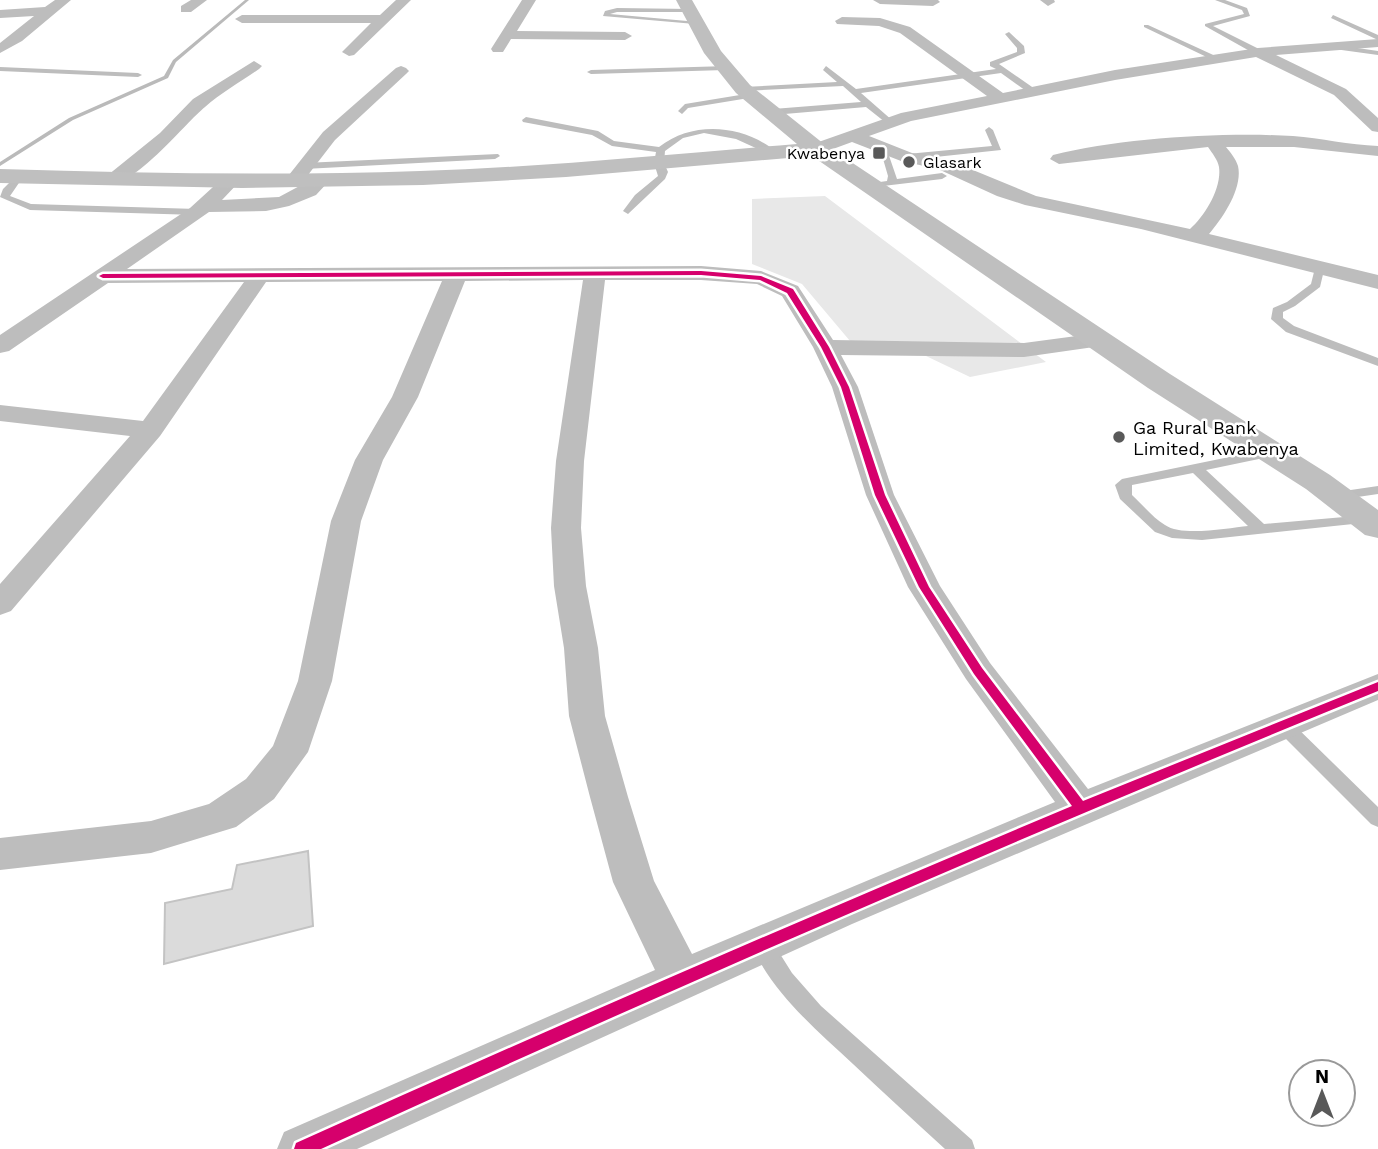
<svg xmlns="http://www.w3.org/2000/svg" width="1378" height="1149" viewBox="0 0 1378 1149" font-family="'Work Sans',sans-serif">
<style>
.green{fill:#e8e8e8}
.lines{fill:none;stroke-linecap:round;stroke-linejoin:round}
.stream{fill:#bababa;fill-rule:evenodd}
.building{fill:#dbdbdb;stroke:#c3c3c3;stroke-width:2}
.service{fill:#bdbdbd;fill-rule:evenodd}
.minor{fill:#bdbdbd;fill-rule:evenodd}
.secondary{fill:#bfbfbf;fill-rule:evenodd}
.cycleway-casing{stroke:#fff;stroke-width:5}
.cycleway{fill:#d6006c;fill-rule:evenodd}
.poi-dot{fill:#595959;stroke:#fff;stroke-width:2.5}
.labels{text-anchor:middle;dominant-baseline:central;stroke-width:5;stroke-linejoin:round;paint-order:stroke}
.far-poi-label{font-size:16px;fill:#000;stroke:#fff;text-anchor:end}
.poi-label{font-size:18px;fill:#000;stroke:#fff;text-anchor:start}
</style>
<rect width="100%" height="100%" fill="#fff"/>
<path class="green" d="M825,196L1046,362L970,377L903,345L850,341L802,284L752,264V199Z"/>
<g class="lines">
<path class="stream" d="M245,0H249L176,62L168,78L73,120L0,166V162L69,118L164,76L173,60Z"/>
</g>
<path class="building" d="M308,851L313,926L164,964L165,903L232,889L237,865Z"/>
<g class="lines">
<path class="service" d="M1215,0H1225L1247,8L1250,16L1213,26L1261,50V54H1255L1205,26V24L1244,14L1242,10Z
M617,8L690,9L692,12H617L610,14L698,22L695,24L603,16L605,11Z
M1333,15L1378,35V40L1331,18Z
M1144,25H1148L1222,59L1215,61L1144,27Z
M1009,32L1024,46L1025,53L999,64L1035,89V93H1029L1001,73L861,93L893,121V125L890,126L866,107L773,115L769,112L773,109L861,102L843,86L743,91L739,89L743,87L837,82L823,70L826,66L856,89L996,69L990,66V62L1017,52V48L1005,34Z
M1330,44L1378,51V55L1327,48Z
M728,66L725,70L591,74L587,72L591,70Z
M0,67L138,73L142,75L138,77L0,71Z
M752,93L755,97L688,108L682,114L678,111L685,104Z
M526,117L598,131L614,141L659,147C694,120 743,125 777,152L769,154L736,139L704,133L683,138L665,151L664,163L668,172L665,179L628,214L623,211L635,195L658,176L654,163L656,152L612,146L592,135L523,122L522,120Z
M989,127L993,130L1001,150L907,160L902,157L907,154L992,146L985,130Z
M879,145L886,147L897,179L942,173L947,176L942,179L866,188V184L887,181L888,176Z
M498,154L500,156L495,159L304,169L299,166L304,163Z
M18,174L23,177L10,196L31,204L197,209L202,212L197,215L30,210L0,197L3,189Z
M1316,264L1325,266L1320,287L1295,306L1283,312V318L1294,326L1378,358V366L1286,332L1271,319L1273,308L1287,302L1311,284Z
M1273,448L1278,449L1280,452L1278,455L1206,470L1264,524L1367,515L1374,519L1372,522L1202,540L1172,538L1155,532L1120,499L1115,485L1122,479ZM1193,473L1248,526C1228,528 1182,537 1165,525C1153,518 1142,504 1132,495V485Z
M1378,486V494L1337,500L1330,496L1337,492Z
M1282,717L1288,719L1378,807V827L1371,824L1276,729L1273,724L1276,719Z
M762,936L770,938L792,973L821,1006L972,1140L975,1149H945C914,1121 883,1092 853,1064C814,1028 774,994 751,945L754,938Z"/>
<path class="minor" d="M55,0H71L22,41L0,53V43L34,16L0,18V10L45,7Z
M191,0H207L191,12H181V6Z
M396,0H411L354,55L349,56L342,52L371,23H242L235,19L242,15H380Z
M522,0H536L517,31L625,32L632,36L625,40L511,39L503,52H493L491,49Z
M873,0H938L940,2L933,6L880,4Z
M1040,0H1054L1055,2L1048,6Z
M842,17L880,18L910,27L1003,93L1115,70L1258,48L1378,39V47L1276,55L1346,89L1378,118V132L1372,131L1334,95L1256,57L1115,80L911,121L869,136L912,153L951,161L1036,196L1190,229C1205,216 1222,188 1219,167C1218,160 1212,153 1208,147L1059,164L1050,159L1053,155C1121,138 1222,132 1293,136C1321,138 1349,145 1378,146V156L1294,147H1226C1230,152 1236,159 1238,166C1243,188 1223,218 1209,234L1378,275V289L1141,229L1025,205L997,196L938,169L901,161L852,142L822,153H810L807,149L810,145L901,113L987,96L900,33L879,26L837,24L835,21Z
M254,61L262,66L259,69C242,81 221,93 205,107C185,123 133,189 108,183L106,179L108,175L160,133L193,99Z
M401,66L406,68L409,71L406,74L335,140L301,184H287L285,180L323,132L396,68Z
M231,175L240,181L222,200L279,197L320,175L329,181L316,195L289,206L266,211L209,212L127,269L701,266L761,271L798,286L833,340L1024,343L1099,333L1108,335L1111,340L1108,345L1024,357L841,355L858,387L894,495L940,586L990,663L1088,789L1378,674V700L852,924L357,1149H277L284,1132L655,970L613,882L590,797L569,716L564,648L554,586L551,528L556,461L583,280L465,281L418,397L383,460L361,521L332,681L308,752L274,799L236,827L151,853L0,870V838L151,821L209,804L246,779L273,746L298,681L331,521L355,460L392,397L442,281L266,282L160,436L11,611L0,615V584L130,436L0,421V405L143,421L244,282L108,283L9,351L0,353V335L190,208L224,177ZM605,280H701L757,284L782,296L813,347L832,387L866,495L908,587L966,679L1055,802L692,954L654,881L628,797L605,716L598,648L586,586L581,528L584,461Z"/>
<path class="secondary" d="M676,0H692L721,51L750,85L824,144L1170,374L1330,475L1378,510V538L1365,535L1306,489L1148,388L812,156L566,177L423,185L242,188L0,183V169C140,173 280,176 420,171C546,167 671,154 797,144L736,93L704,53Z"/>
<g class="cycleway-casing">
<path id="cycleway" d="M701,271L761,276L793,289L829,347L849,387L885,495L929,587L982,668L1083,801L1378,682V691C1022,836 670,989 321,1149H294L296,1143C553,1027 812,915 1072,806L974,674L919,587L875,495L841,387L821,347L787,293L760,280L701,275L103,278L99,276L103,274Z"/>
</g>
<use href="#cycleway" class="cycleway"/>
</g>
<g class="poi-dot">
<rect x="872" y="146" width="14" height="14" rx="3.5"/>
<circle cx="909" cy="162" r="7"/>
<circle cx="1119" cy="437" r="7"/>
</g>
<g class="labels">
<g class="far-poi-label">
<text x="865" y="153">Kwabenya</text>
<text x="923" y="162" text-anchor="start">Glasark</text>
</g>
<g class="poi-label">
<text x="1133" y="427">Ga Rural Bank<tspan x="1133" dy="21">Limited, Kwabenya</tspan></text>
</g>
</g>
<g transform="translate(1322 1093)"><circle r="33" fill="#ffffff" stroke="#999999" stroke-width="2"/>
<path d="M0-5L12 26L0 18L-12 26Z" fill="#595959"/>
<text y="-10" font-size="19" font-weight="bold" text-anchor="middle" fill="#000000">N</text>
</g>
</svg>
